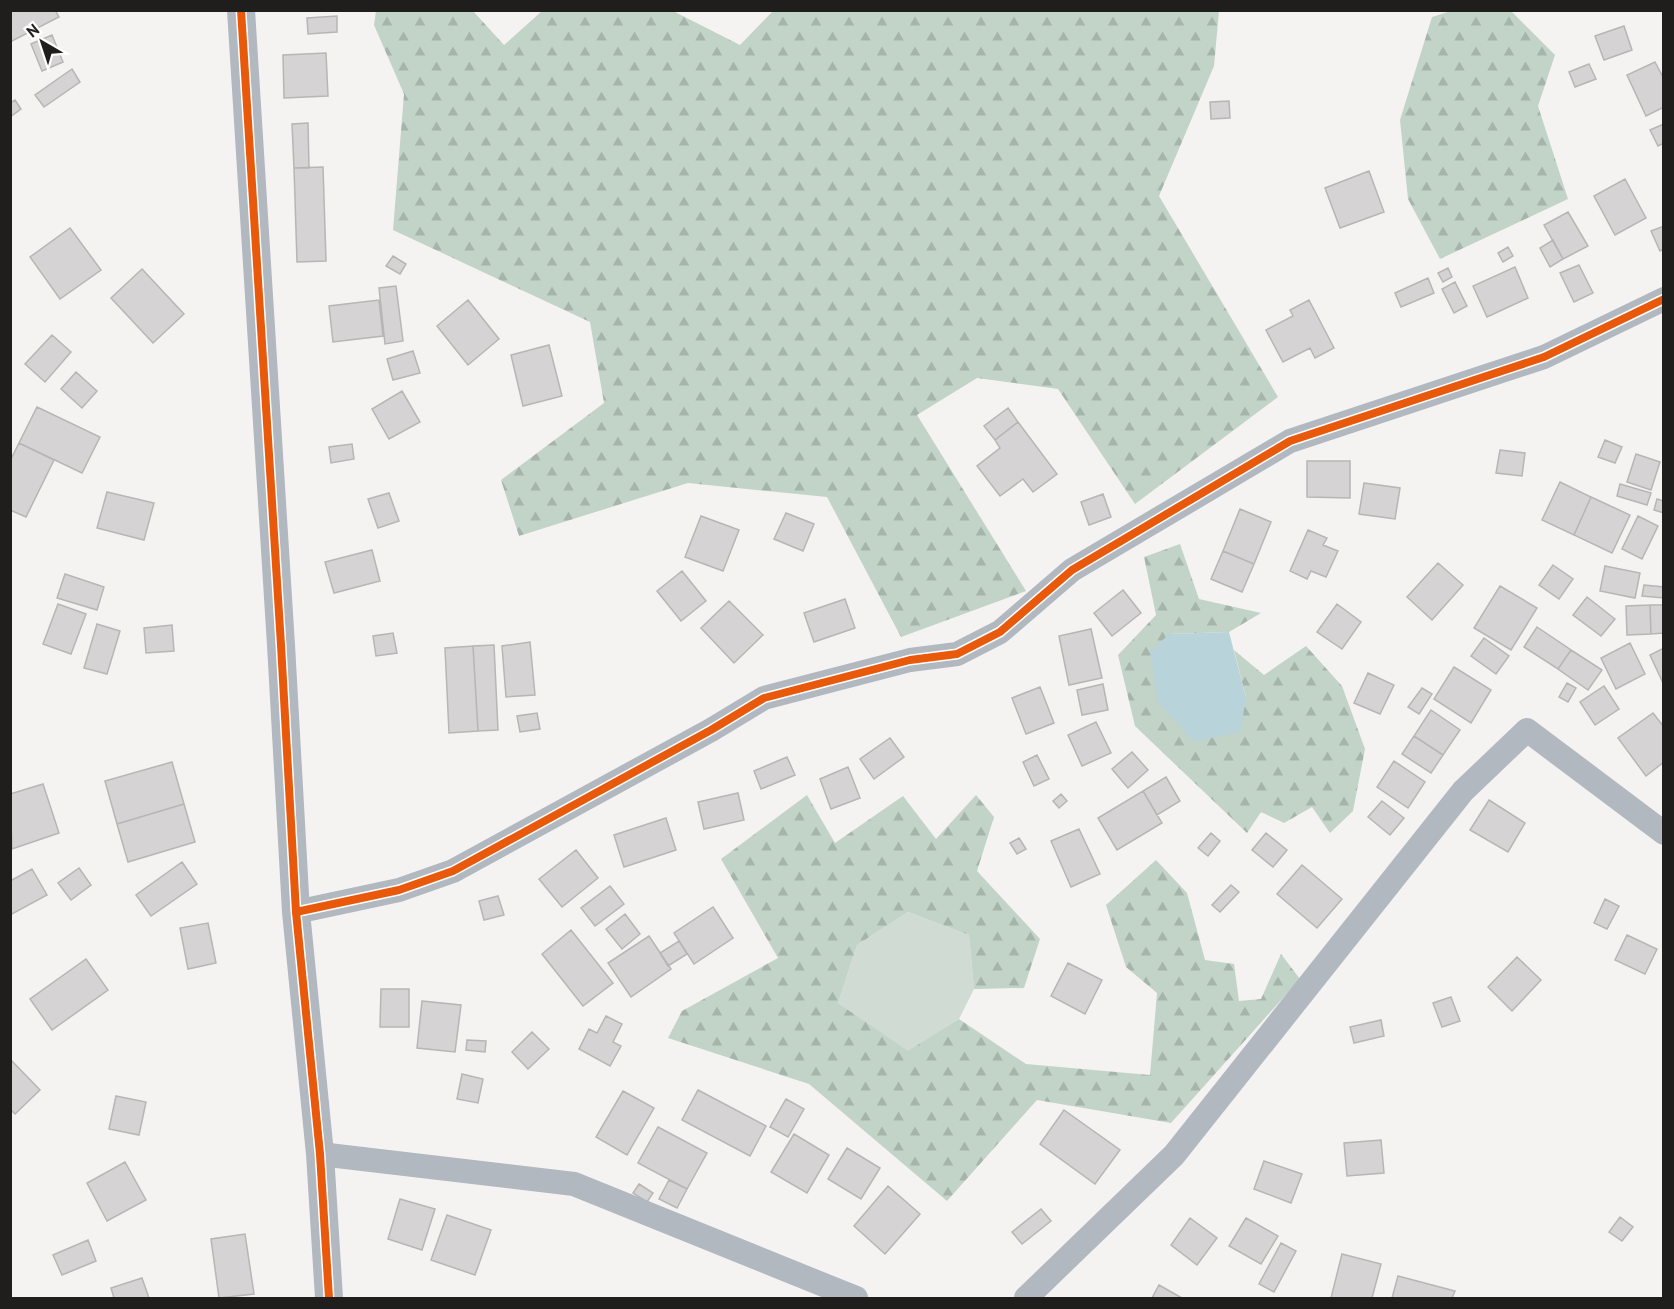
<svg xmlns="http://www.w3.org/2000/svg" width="1674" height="1309" viewBox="0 0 1674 1309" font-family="'PT Sans',sans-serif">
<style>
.grass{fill:#cfdbd3}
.forest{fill:url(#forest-firs)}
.water{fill:#b9d3da}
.building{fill:#d5d3d3;stroke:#b7b5b5;stroke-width:1.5}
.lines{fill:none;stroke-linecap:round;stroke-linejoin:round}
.minor{stroke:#b2b8c0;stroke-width:24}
.tertiary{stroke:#b2b8c0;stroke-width:28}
.cycleway-casing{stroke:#fff;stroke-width:11}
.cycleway{stroke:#e8590c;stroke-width:8}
</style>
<defs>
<pattern id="forest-firs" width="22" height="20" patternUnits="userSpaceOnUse" patternTransform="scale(1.5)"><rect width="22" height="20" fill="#c2d3c8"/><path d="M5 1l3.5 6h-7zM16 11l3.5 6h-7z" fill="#a6b5ab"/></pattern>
</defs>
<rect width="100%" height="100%" fill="#f5f3f1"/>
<path class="grass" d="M908,912L969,935L974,989L959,1019L908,1052L838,1003L857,945Z"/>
<path class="forest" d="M1454,10L1511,11L1555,55L1538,106L1568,199L1440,259L1408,199L1400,120L1432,17Z
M376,11H473L504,45L542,11H673L740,45L773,11H1219L1214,66L1159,196L1278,397L1135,504L1058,389L977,378L917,415L1026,591L901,637L827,497L688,483L519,536L501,480L604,403L590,322L393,230L404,94L374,25Z
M1180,544L1199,599L1261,613L1229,632L1169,634L1246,698L1234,650L1264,675L1306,646L1342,686L1365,749L1353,811L1330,833L1312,807L1284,823L1261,812L1247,833L1135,726L1118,655L1156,615L1144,557Z
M807,795L835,843L903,796L936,839L976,795L994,817L977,871L1040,939L1024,988L974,989L969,935L908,912L857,945L838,1003L908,1051L959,1019L1026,1064L1150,1075L1157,993L1126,967L1106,905L1156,860L1187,893L1205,960L1234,964L1239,1001L1261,999L1281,954L1300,979L1171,1123L1037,1100L947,1201L809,1084L668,1038L682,1011L778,958L721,859Z"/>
<path class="water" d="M1229,632L1246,698L1240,732L1194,742L1158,702L1150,652L1169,634Z"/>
<path class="building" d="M10,10H55L59,17L10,42Z
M337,16V32L308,34L307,18Z
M1624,26L1632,50L1604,60L1595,36Z
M52,35L63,62L42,71L31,44Z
M326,53L328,96L284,98L283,55Z
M1655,62L1664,79V107L1646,116L1627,75Z
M1589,64L1596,79L1575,87L1569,72Z
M72,69L80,82L44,107L35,95Z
M15,100L21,109L10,117V103Z
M1229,101L1230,118L1211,119L1210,102Z
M308,123L309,168H294L292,124Z
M1664,124V143L1658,146L1650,130Z
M323,167L326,261L297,262L294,168Z
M1369,171L1384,212L1340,228L1325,188Z
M1625,179L1646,218L1615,235L1594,196Z
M1568,212L1588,246L1563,259L1544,225Z
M1664,226V249L1660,251L1651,231Z
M70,228L101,270L60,299L30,257Z
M1553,240L1563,259L1550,267L1540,248Z
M1508,247L1513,256L1503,262L1498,253Z
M393,256L406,264L400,274L386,266Z
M1579,265L1593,293L1574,302L1560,273Z
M1515,267L1528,298L1487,317L1473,286Z
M1448,268L1452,277L1443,282L1438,273Z
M142,269L184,314L153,343L111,298Z
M1428,278L1434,293L1401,307L1395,293Z
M1455,282L1467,306L1454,313L1442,289Z
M396,286L403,341L385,344L379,288Z
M379,300L383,336L333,342L329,306Z
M468,300L499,339L468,365L437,326Z
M1309,300L1334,348L1315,358L1310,348L1283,362L1266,330L1293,316L1290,310Z
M52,335L71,352L45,382L25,364Z
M549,345L562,396L523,406L511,355Z
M413,351L420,373L393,380L387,359Z
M76,372L97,391L82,408L61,389Z
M402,391L420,422L389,439L372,409Z
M37,407L100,437L82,473L19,443Z
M1008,408L1018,422L995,440L984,426Z
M1018,422L1057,474L1033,492L1023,479L1000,496L977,466L1000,448L995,440Z
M1605,440L1622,447L1615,463L1598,457Z
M19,443L54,460L26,517L10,510V461Z
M352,444L354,459L331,463L329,447Z
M1500,450L1525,453L1522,476L1496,473Z
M1636,454L1660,462L1651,490L1627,482Z
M1307,461H1350V498L1307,497Z
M1560,482L1591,497L1574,535L1542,520Z
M1364,483L1400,488L1395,519L1359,514Z
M1620,484L1651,493L1647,505L1617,496Z
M107,492L154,503L144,540L97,528Z
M389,493L399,521L378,528L368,499Z
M1103,494L1111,517L1089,525L1081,502Z
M1591,497L1630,515L1612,553L1574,535Z
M1657,499L1664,501V513L1654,510Z
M1240,509L1271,522L1254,564L1223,551Z
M786,513L814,524L803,551L774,539Z
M701,516L739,530L723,571L685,557Z
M1638,516L1658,526L1642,559L1622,549Z
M1308,530L1327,538L1323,545L1338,551L1326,577L1311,571L1307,579L1290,571Z
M372,550L380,581L334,593L325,562Z
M1223,551L1254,564L1242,592L1211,579Z
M1438,563L1463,585L1432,620L1407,597Z
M1553,565L1573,579L1559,599L1539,585Z
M1605,566L1640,573L1635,598L1600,591Z
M682,571L706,601L681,621L657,591Z
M65,574L104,587L97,610L57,598Z
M1644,585L1664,587V598L1642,596Z
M1500,586L1537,608L1511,650L1474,628Z
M1123,590L1141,613L1112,636L1094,613Z
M1587,597L1615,619L1601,636L1573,615Z
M845,599L855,628L814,642L804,613Z
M729,601L763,635L734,663L701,628Z
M58,604L86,614L71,654L43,644Z
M1337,604L1361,622L1342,649L1317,632Z
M1650,605H1664V633L1651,634Z
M1650,605L1651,634L1627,635L1626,606Z
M97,624L120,631L107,674L84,668Z
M172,625L174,651L146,653L144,628Z
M1537,627L1571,650L1558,669L1524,647Z
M1091,629L1102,678L1069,685L1059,636Z
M393,633L397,653L376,656L373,636Z
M1484,638L1509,656L1496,674L1471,656Z
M530,642L535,695L506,697L502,646Z
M1630,643L1645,674L1616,689L1601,658Z
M494,645L498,730L478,731L473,646Z
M473,646L478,731L449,733L445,648Z
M1664,648V683H1663L1650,655Z
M1571,650L1602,670L1588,690L1558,669Z
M1454,667L1491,690L1471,723L1434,699Z
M1368,673L1394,685L1380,714L1354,703Z
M1567,683L1576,688L1568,702L1559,697Z
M1103,684L1108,710L1082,715L1077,690Z
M1604,686L1619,709L1595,725L1580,702Z
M1040,687L1054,723L1026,734L1012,698Z
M1422,688L1432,694L1419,714L1408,707Z
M1431,710L1460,730L1443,755L1414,736Z
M537,713L540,729L520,732L517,716Z
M1653,713L1664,727V762L1646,776L1618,738Z
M1096,722L1111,753L1082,766L1068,735Z
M1414,736L1443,755L1431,773L1402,754Z
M890,738L904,757L874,779L860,759Z
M1132,752L1148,770L1128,788L1112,769Z
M1037,755L1049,779L1034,786L1023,762Z
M787,757L795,775L761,789L754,771Z
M1394,761L1425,782L1408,808L1377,787Z
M172,762L184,804L117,824L105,781Z
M848,767L860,798L831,809L820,779Z
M1166,777L1180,801L1157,815L1143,791Z
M43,784L59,833L12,849L10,794Z
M1143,791L1162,823L1117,850L1098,818Z
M738,793L744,820L704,829L698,802Z
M1061,794L1067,801L1059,808L1053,801Z
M1489,800L1525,823L1508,852L1470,830Z
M1382,801L1404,818L1390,835L1368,817Z
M184,804L195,842L128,862L117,824Z
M666,818L676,850L624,867L614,835Z
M1079,829L1100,874L1071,887L1051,841Z
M1211,833L1220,841L1208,856L1198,848Z
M1266,833L1287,850L1273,867L1252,850Z
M1019,838L1026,849L1017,854L1010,843Z
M576,850L598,878L562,907L539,879Z
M182,862L197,884L151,916L136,895Z
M1302,865L1342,899L1317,928L1277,894Z
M79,868L91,885L71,900L58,883Z
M32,869L47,895L10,915V881Z
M1231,885L1239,892L1220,912L1212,905Z
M610,886L624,904L595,926L581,908Z
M498,896L504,915L484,920L479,901Z
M1605,899L1619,906L1607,929L1594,923Z
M713,907L733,938L694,964L674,933Z
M625,914L640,934L622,949L606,929Z
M208,923L216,963L188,969L180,928Z
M571,930L613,983L583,1006L542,954Z
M1627,935L1657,949L1645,974L1615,960Z
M649,936L671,969L631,997L608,963Z
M679,941L687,954L668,966L660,953Z
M1517,957L1541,980L1512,1011L1488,987Z
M86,959L108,990L52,1030L30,999Z
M1068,963L1102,980L1085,1014L1051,996Z
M381,989H409V1027H380Z
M1451,997L1460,1021L1442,1027L1433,1003Z
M422,1001L461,1005L455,1052L417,1048Z
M606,1016L622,1024L613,1042L621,1046L610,1066L579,1049L589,1029L597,1033Z
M1381,1020L1384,1036L1354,1043L1350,1027Z
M532,1032L549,1049L528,1069L512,1052Z
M467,1040L486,1041L485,1052L466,1050Z
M10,1059L40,1090L15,1114L10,1109Z
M462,1074L483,1079L478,1103L457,1099Z
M698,1090L766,1126L750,1156L682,1120Z
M623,1091L654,1108L627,1155L596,1137Z
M116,1096L146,1102L139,1135L109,1129Z
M786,1099L804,1109L788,1137L770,1127Z
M1064,1110L1120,1150L1095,1184L1040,1144Z
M658,1127L707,1153L687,1189L638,1163Z
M794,1134L829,1155L807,1193L771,1172Z
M1381,1140L1384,1173L1347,1176L1344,1143Z
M847,1148L880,1168L861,1199L828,1179Z
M1264,1161L1302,1174L1291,1203L1254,1189Z
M125,1162L146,1200L107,1221L87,1183Z
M669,1180L687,1189L677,1208L659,1199Z
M639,1184L653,1193L647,1202L633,1193Z
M888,1186L920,1214L885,1254L854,1226Z
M400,1199L435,1209L422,1250L388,1239Z
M1041,1209L1051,1221L1022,1244L1012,1232Z
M447,1215L491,1230L475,1275L431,1260Z
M1620,1217L1633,1227L1622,1241L1609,1232Z
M1190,1218L1217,1238L1197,1265L1171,1245Z
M1246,1218L1278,1236L1261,1264L1229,1246Z
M245,1234L254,1294L219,1298L211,1239Z
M88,1240L96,1261L62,1275L53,1255Z
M1281,1243L1296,1251L1274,1292L1259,1284Z
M1342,1254L1381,1264L1372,1298H1331Z
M1398,1276L1455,1291L1452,1298H1392Z
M142,1278L149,1298H114L111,1288Z
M1159,1285L1182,1298H1152Z"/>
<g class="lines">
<path class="minor" d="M296,912L399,890L453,871L711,730L764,698L910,660L957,654L1000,632L1072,570L1290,441L1544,357L1664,299
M320,1154L574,1184L856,1298
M1026,1298L1174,1155L1463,791L1527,730L1664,833"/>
<path class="tertiary" d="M241,10L281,645L296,912L320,1154L329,1298"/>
<g class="cycleway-casing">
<path id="cycleway" d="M241,10L281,645L296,912L320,1154L329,1298
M296,912L399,890L453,871L711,730L764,698L910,660L957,654L1000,632L1072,570L1290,441L1544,357L1664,299"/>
</g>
<use href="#cycleway" class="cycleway"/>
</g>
<rect width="1674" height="1309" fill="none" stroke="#1f1e1d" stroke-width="24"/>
<g transform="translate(42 42) rotate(321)" stroke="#ffffff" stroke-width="4.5" paint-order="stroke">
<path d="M0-4.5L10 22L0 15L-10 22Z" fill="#1f1e1d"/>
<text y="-9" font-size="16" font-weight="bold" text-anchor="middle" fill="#1f1e1d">N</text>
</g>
</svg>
